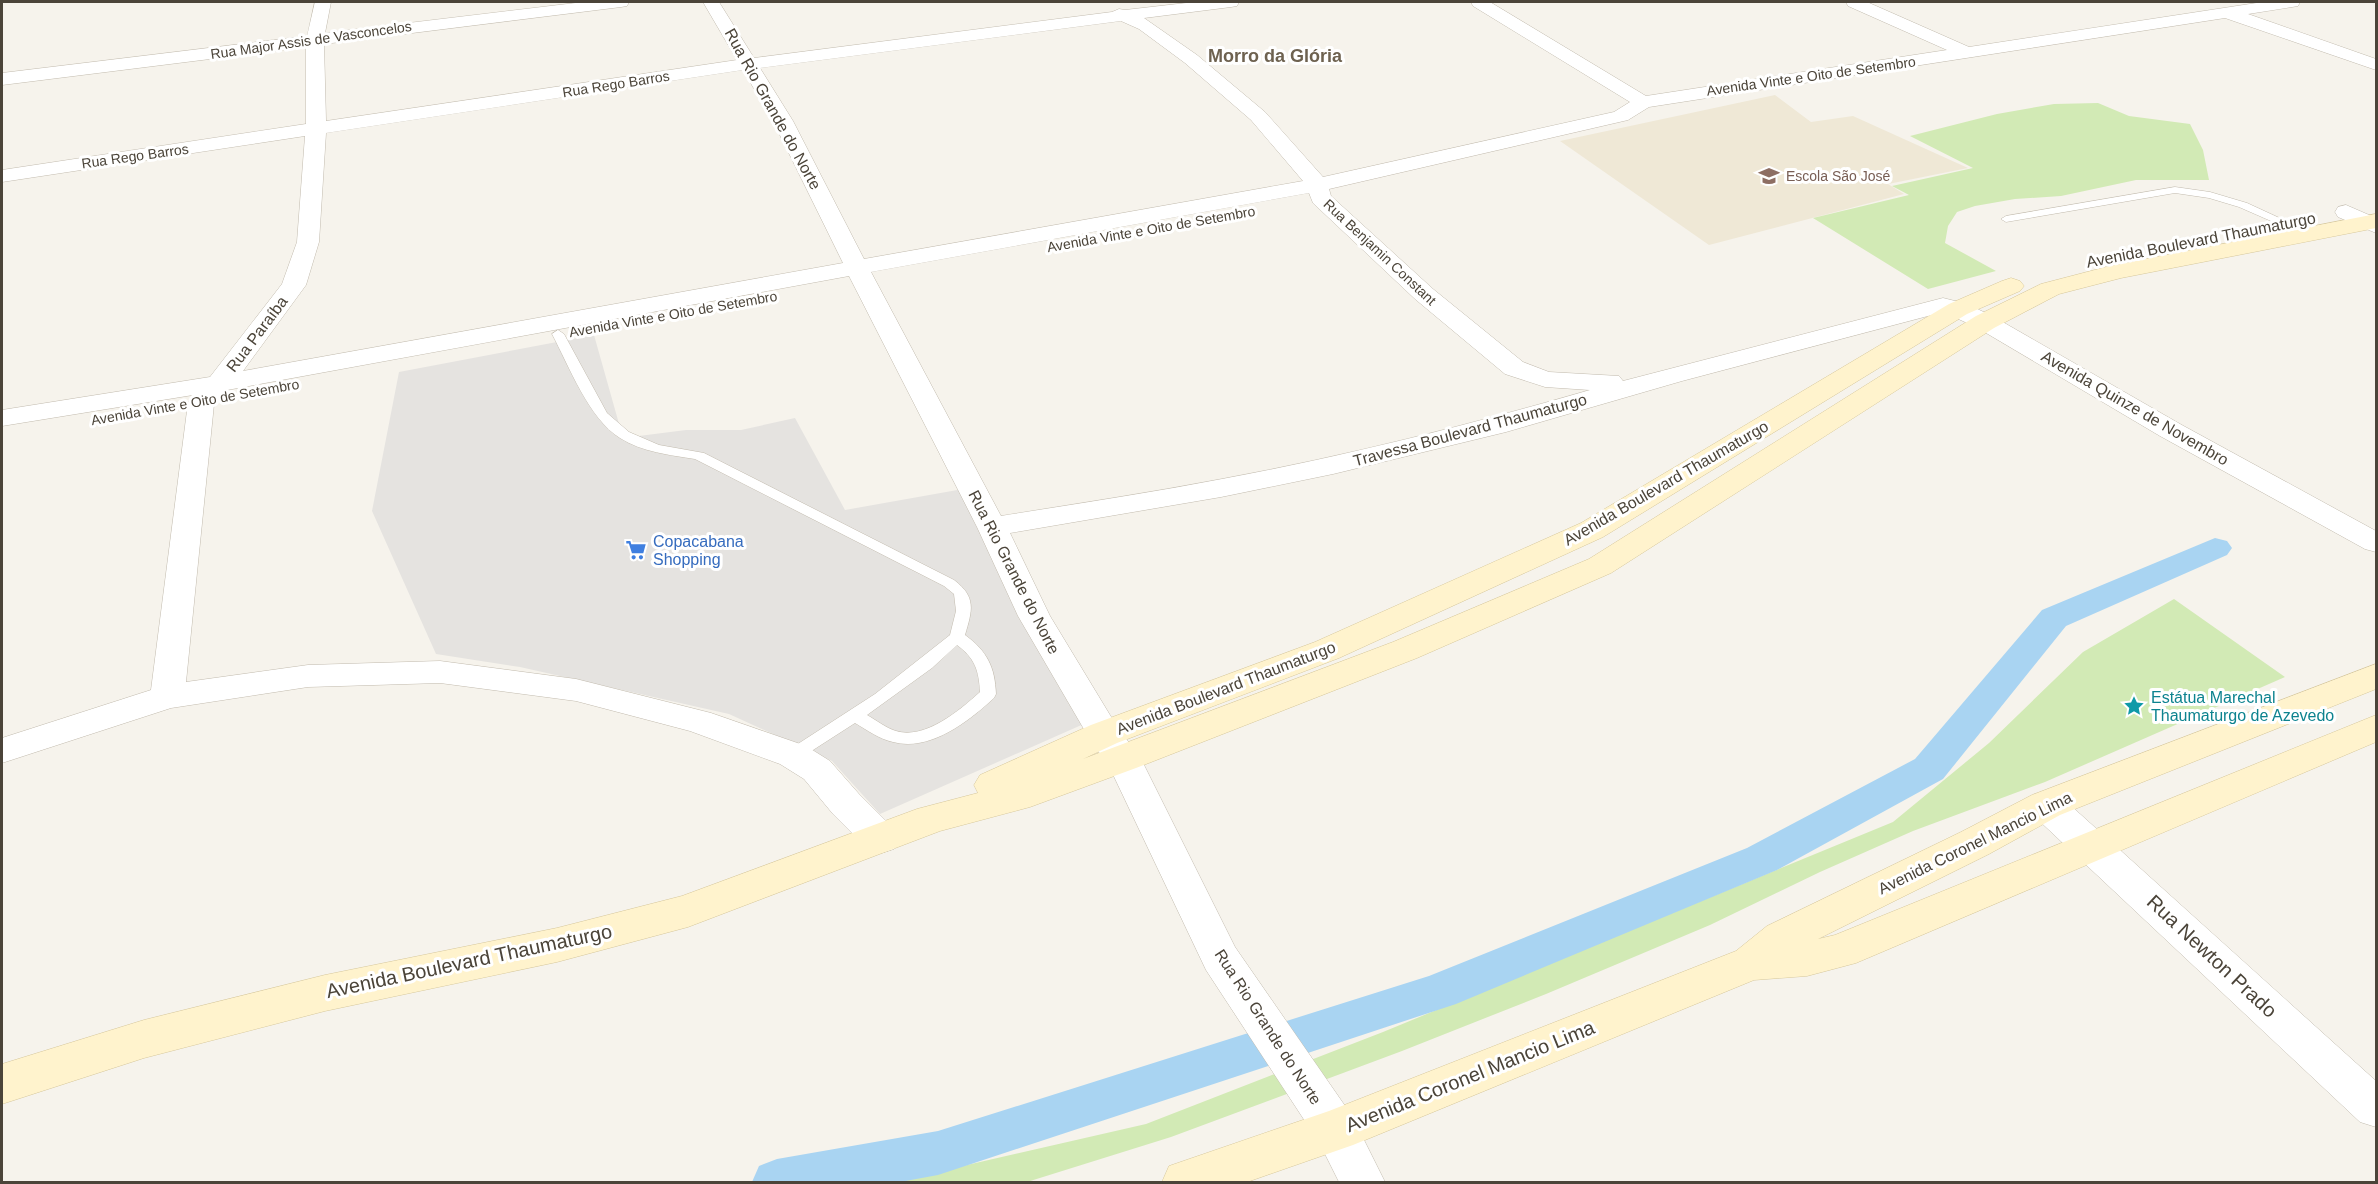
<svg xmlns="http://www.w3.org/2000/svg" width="2378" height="1184" viewBox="0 0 2378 1184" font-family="Arial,sans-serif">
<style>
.education{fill:#efe8d6}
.green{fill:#d2eab5}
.parking{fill:#e5e3e0}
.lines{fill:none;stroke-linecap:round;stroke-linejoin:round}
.canal{fill:#a9d4f2;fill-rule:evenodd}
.service-casing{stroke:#c2bbae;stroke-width:1}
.minor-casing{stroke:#c2bbae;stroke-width:1}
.secondary-casing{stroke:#d6c79b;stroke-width:1}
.service{fill:#fff;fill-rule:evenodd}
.minor{fill:#fff;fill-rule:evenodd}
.secondary{fill:#fff3cd;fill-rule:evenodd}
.labels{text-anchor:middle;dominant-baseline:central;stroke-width:6;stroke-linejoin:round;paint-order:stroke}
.far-street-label{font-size:14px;fill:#4b4439;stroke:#fff}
.far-education-label{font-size:14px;fill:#785e54;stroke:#fff;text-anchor:start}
.street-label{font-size:16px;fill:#4b4439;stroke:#fff}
.shop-label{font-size:16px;fill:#366cbe;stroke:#fff;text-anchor:start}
.culture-label{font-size:16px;fill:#0d838f;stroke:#fff;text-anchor:start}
.far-district-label{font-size:18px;font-weight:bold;fill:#6e6250;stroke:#fff}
.near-street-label{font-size:20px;fill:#4b4439;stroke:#fff}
</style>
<rect width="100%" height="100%" fill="#f6f3ec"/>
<path class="education" d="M1775,95L1811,122L1853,116L1968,168L1888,184L1904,194L1709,245L1560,141Z"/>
<path class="green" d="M2098,103L2129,116L2190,124L2203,150L2209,180H2136L2061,196L2015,199L1975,206L1957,212L1948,226L1945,243L1996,271L1928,289L1813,218L1909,195L1892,186L1973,168L1910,136L1997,114L2054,104Z
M2174,599L2285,677L2045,782L1913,831L1820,872L1710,925L1546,994L1402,1051L1171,1137L1027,1182H893L1146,1124L1383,1032L1893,822L1989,743L2083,652Z"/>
<path class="parking" d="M594,335L623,438L686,430H741L795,418L845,510L963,489L1086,723L880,814L832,761L729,714L520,667L436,654L372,511L399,372Z"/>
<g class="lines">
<path class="canal" d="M2215,538L2227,541L2232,548L2227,555L2066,626L1943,779L1777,870L1456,1004L938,1175L900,1182H752L759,1166L777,1159L938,1131L1429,976L1747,848L1915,759L2042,610Z"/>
<g class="service-casing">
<path id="service" d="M2175,187L2210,192L2247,203L2312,233L2311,235H2303L2239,207L2209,198L2175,193L2006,222L2001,219L2006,216Z
M558,330L564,334L607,413L629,432L659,445L704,453L954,580C977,597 972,611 965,635C987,651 995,667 996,694L994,698C969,721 930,752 893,742C879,739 867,730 855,723L799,759H787L785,755L787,751L875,694L950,635L956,611L954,594L944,586L695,459C670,455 642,452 620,438C589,419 569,366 552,334ZM957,645C975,658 979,671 980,692C960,710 925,740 896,731C886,728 876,720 867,715L932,668Z"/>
</g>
<g class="minor-casing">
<path id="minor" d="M315,2H331L325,33L584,2H629L627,6L621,7L324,44L326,121L737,60L703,2H719L754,58L1112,12L1119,9L1125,10L1195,2H1239L1237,6L1231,7L1144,18L1197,55L1265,112L1323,177L1614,112L1630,102L1473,6L1471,2H1490L1646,96L1947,50L1848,6L1846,2H1867L1969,47L2263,2H2300L2298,6L2292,7L2248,14L2376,59V70L2225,18L1649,107L1628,120L1329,189L1331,196L1433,289L1523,362L1549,372L1619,376L1623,381L1943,298L1967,304L1994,317L2180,424L2376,531V552L2365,549L2160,436L1976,327L1943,312L1682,381L1506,432L1333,474L1221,497L1010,533L1050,616L1116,725L1141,759L1235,947L1352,1116L1385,1182H1339L1320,1144L1206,970L1108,764L1092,743L1018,616L977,527L849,276L227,390L214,404L186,682L308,665L440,661L576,679L711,713L806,746L830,761L859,794L894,829L900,839L894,849L881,853L868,849L833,814L804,779L780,764L690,731L576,701L440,683L308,687L171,708L2,763V738L151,690L188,403L193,395L2,426V410L210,377L282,284L297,242L305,136L2,182V170L306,124V47L2,85V73L307,36ZM1121,21L1139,29L1185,63L1251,120L1303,181L864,259L793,121L760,68ZM743,70L773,121L843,263L243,371L306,285L319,242L326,133ZM1309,193L1313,203L1415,299L1505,374L1545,387L1590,390C1469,425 1346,456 1222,479C1149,493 1075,504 1001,516L871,272Z
M2346,205L2376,218V233L2338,217L2335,212L2338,207Z
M2046,792L2059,795L2376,1081V1127L2360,1122L2033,815L2028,805L2033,795Z"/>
</g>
<g class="secondary-casing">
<path id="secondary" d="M2376,214V228L2121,278L2059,294L1994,328L1611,573L1417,658L1136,768L1030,807L940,831L688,927L557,962L325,1011L144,1058L2,1104V1064L144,1020L325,975L557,928L682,896L917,809L978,793L974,785L980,775L1091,725L1315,642L1581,523L1949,304L2002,281L2011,278L2020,281L2024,286L2020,291L1967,314L1603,537L1339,658L1117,743L1083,759L1393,642L1589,559L1976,316L2041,284L2110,266Z
M2376,664V689L2060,815L1989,854L1818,939L1835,935L2376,715V742L1856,963L1807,976L1754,980L1353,1145L1247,1182H1162L1169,1166L1329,1111L1736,951L1767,926L1961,832L2032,795Z"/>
</g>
<use href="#service" class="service"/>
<use href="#minor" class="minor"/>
<use href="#secondary" class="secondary"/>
</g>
<defs>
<g id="school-bare" transform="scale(1.62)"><path d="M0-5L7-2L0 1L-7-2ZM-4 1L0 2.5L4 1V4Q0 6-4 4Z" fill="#8d6e63" stroke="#fff" stroke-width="2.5" paint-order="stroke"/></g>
<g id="supermarket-bare" transform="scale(1.62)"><path d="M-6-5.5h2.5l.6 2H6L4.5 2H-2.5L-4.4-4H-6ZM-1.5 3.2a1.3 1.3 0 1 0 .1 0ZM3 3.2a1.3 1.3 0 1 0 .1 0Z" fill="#3f7fe0" stroke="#fff" stroke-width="2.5" paint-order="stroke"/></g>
<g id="sight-bare" transform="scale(1.62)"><path d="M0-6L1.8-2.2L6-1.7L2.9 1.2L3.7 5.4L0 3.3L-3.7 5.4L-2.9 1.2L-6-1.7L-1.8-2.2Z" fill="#0f9aa8" stroke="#fff" stroke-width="2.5" paint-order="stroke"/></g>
</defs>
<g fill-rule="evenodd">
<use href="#school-bare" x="1769" y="176"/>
<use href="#supermarket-bare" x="636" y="550"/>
<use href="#sight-bare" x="2134" y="706"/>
</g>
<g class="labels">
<g class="far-street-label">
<text transform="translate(311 40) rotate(-8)">Rua Major Assis de Vasconcelos</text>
<text transform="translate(1811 76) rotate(-8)">Avenida Vinte e Oito de Setembro</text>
<text transform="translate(616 84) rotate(-9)">Rua Rego Barros</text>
<text transform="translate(135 156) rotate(-8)">Rua Rego Barros</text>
<text transform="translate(1151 229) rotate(-10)">Avenida Vinte e Oito de Setembro</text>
<text transform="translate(1380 252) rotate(43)">Rua Benjamin Constant</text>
<text transform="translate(673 314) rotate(-10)">Avenida Vinte e Oito de Setembro</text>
<text transform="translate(195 402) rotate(-10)">Avenida Vinte e Oito de Setembro</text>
</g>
<g class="far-education-label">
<text x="1786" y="176">Escola São José</text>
</g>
<g class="street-label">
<text transform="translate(773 109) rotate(61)">Rua Rio Grande do Norte</text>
<text transform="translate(2201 240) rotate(-11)">Avenida Boulevard Thaumaturgo</text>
<text transform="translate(257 334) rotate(-53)">Rua Paraíba</text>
<text transform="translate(2135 408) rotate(30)">Avenida Quinze de Novembro</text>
<text transform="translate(1470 430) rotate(-15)">Travessa Boulevard Thaumaturgo</text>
<text transform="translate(1666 483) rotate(-30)">Avenida Boulevard Thaumaturgo</text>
<text transform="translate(1014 572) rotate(63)">Rua Rio Grande do Norte</text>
<text transform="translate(1226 688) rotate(-21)">Avenida Boulevard Thaumaturgo</text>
<text transform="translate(1975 843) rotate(-26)">Avenida Coronel Mancio Lima</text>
<text transform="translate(1268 1027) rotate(57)">Rua Rio Grande do Norte</text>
</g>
<g class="shop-label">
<text x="653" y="541">Copacabana<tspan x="653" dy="18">Shopping</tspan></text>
</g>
<g class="culture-label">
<text x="2151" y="697">Estátua Marechal<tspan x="2151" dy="18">Thaumaturgo de Azevedo</tspan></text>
</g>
<g class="far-district-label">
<text x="1275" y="56">Morro da Glória</text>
</g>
<g class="near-street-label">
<text transform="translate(2212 956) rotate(43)">Rua Newton Prado</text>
<text transform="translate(469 961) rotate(-12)">Avenida Boulevard Thaumaturgo</text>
<text transform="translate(1470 1076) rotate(-22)">Avenida Coronel Mancio Lima</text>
</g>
</g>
<rect width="2378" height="1184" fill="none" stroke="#4b4439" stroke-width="6"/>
</svg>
